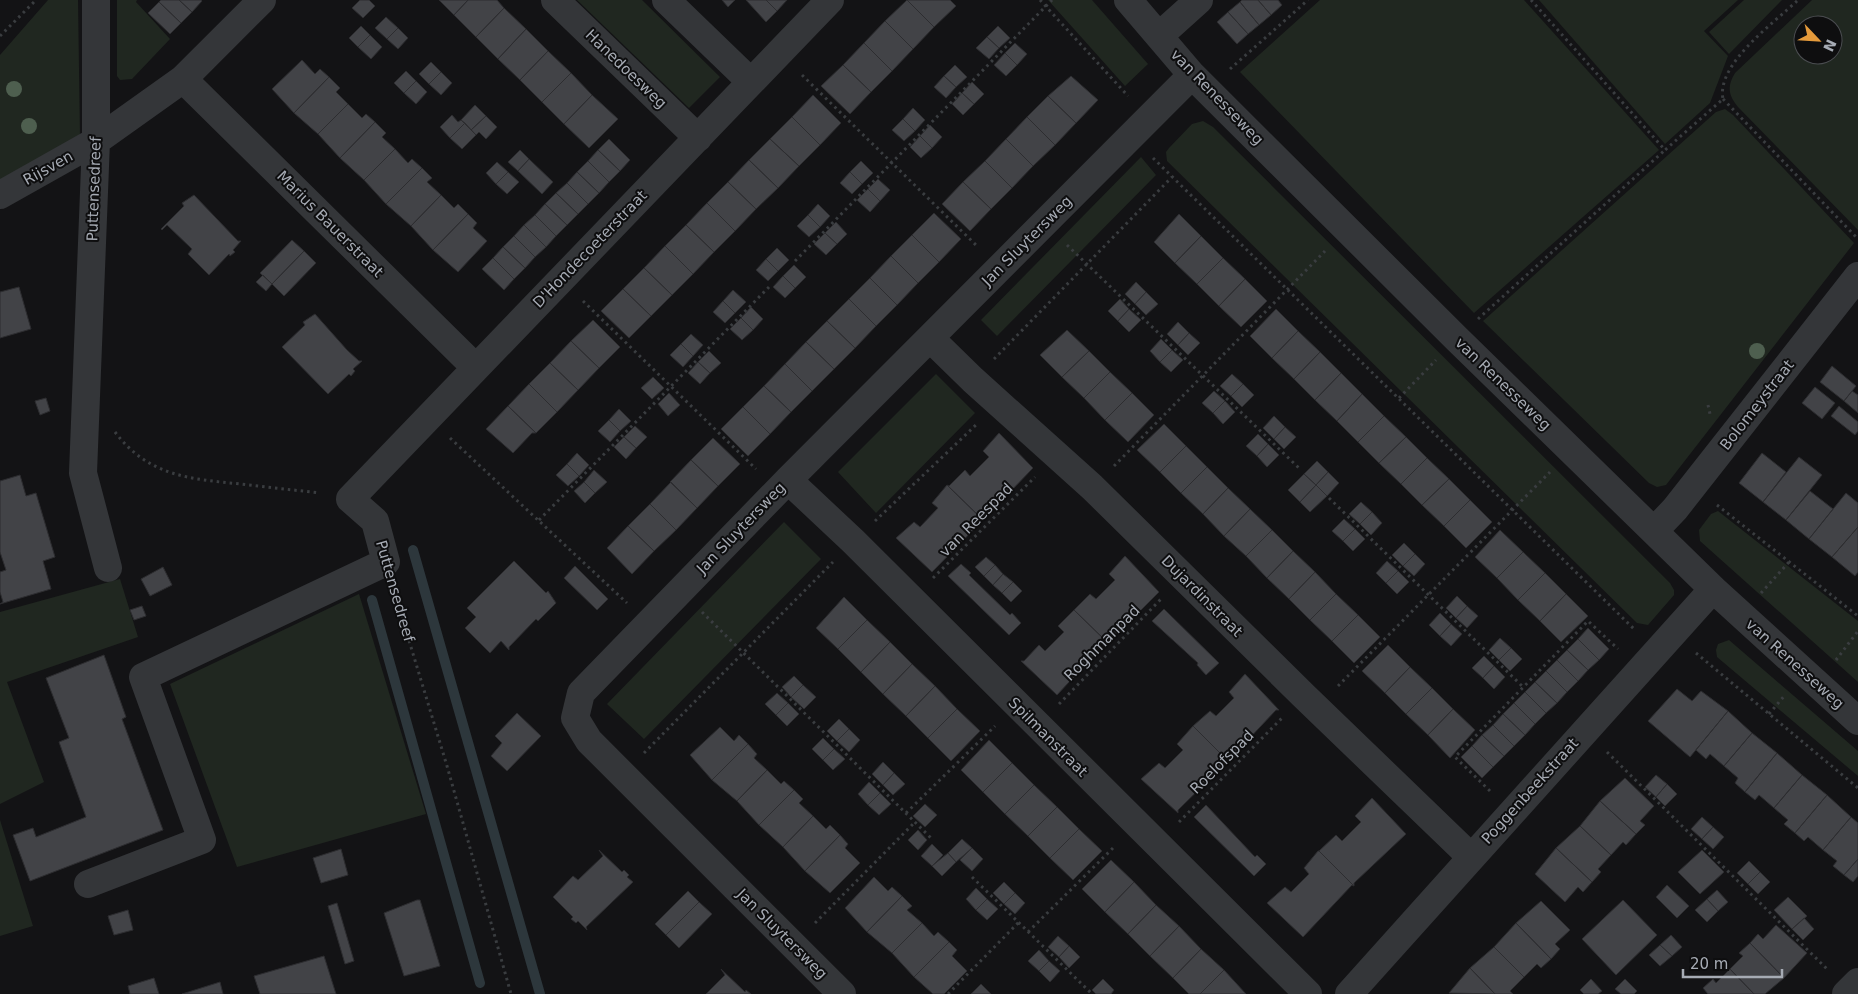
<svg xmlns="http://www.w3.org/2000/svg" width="1858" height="994" viewBox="0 0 1858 994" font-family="'DejaVu Sans',sans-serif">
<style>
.green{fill:#202720;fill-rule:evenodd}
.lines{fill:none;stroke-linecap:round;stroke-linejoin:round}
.stream{stroke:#2d373c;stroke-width:10}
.building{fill:#424347;stroke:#2d2d30}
.path{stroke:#3a3d40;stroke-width:3;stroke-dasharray:2.5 4;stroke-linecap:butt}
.minor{stroke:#343639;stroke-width:28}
.tree{fill:#4e5f4f}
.labels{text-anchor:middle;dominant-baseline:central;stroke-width:4;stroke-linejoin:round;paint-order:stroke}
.street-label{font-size:15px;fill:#a6abb4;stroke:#0e0e0f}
</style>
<rect width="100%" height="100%" fill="#131315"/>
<path class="green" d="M48,0H78L80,137L0,180V55Z
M117,0H137L136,2L170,39L132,79L120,80L117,76Z
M577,0H642L720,77L689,108Z
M1048,0H1092L1148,64L1125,86Z
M1320,0H1524L1659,150L1474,313L1240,72Z
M1539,0H1738L1704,31L1728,56L1710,103L1665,144Z
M1744,0H1782L1729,54L1709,32Z
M1812,0H1858V230L1738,107C1728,95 1727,86 1735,73ZM1803,25H1833V55H1803Z
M1725,109L1733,115L1854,243L1666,485L1657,487L1649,483L1483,321L1716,112Z
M1203,121L1213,127L1670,583L1674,590V595L1648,625L1637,623L1167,161L1166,152L1169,148L1192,124Z
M1141,157L1156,175L997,336L981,320Z
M936,374L975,413L876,513L838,472Z
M1718,511L1858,621V682L1700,541L1699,530L1711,514Z
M784,522L821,559L644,739L607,704Z
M120,579L138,637L7,682L44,782L0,804V612Z
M359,594L426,814L237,867L170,684Z
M1729,640L1858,751V776L1717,657L1716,650L1718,644Z
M0,820L33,926L0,936Z"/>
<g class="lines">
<path class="stream" d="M413,550L540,994
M372,600L480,983"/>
</g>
<path class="building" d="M161,0H179L192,12L181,23L159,2Z
M179,0H201L202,1L192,12Z
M360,0H369L375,6L363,18L352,8Z
M439,0H468L454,15Z
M468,0H497L504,8L476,37L454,15Z
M722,0H735L728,7Z
M746,0H766L777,11L766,22Z
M766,0H787L777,11Z
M907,0H950L956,6L934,27Z
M907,0L934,27L913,49L885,21Z
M1242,0H1258L1271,15L1259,25L1240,2Z
M1258,0H1278L1282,5L1271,15Z
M159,2L181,23L170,34L148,13Z
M1240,2L1259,25L1248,34L1228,12Z
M504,8L526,29L498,59L476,37Z
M1228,12L1248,34L1237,44L1217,22Z
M386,17L398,28L387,39L375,28Z
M885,21L913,49L892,71L864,43Z
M361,26L370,35L358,47L349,38Z
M998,26L1010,38L999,48L987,37Z
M398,28L408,38L398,49L387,39Z
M526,29L548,51L520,80L498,59Z
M370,35L382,47L371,59L358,47Z
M987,37L999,48L989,59L976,48Z
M864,43L892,71L871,92L843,65Z
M1015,43L1027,54L1017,65L1005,53Z
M548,51L571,73L542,102L520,80Z
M1005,53L1017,65L1006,76L994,65Z
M302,60L315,74L320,69L329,77L294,113L272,89Z
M431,62L441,72L429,84L419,74Z
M843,65L871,92L850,114L821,86Z
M955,65L967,77L956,87L944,76Z
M406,71L416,81L404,93L394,83Z
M441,72L452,83L441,95L429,84Z
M571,73L592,95L564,124L542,102Z
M944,76L956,87L946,98L934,87Z
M1071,76L1098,100L1076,123L1048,96Z
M329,77L340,88L336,92L348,104L318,134L294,113Z
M416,81L427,92L416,104L404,93Z
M972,82L984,94L974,104L962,93Z
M962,93L974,104L963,115L952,104Z
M592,95L618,119L589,148L564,124Z
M813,95L841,123L820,145L792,117Z
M1048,96L1076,123L1055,145L1027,117Z
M348,104L362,118L366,114L375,122L340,158L318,134Z
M475,105L486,116L471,130L461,120Z
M913,108L925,120L915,131L903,119Z
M452,115L458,122L461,120L465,123L450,138L440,127Z
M486,116L497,127L486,139L479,132L476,135L471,130Z
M792,117L820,145L799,166L770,139Z
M1027,117L1055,145L1033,166L1006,139Z
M903,119L915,131L904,141L892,130Z
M375,122L386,133L382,137L395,149L364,180L340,158Z
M465,123L476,135L462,149L450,138Z
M930,125L942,137L932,148L920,136Z
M920,136L932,148L921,158L910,147Z
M609,139L630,160L620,171L598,150Z
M770,139L799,166L778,188L749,160Z
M1006,139L1033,166L1012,188L985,161Z
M395,149L408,163L412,159L422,168L386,204L364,180Z
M520,150L529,159L518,171L508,162Z
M598,150L620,171L609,182L588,161Z
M529,159L553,182L542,194L518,171Z
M749,160L778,188L756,209L728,182Z
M588,161L609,182L599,193L577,172Z
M861,161L873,173L862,184L850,172Z
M985,161L1012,188L991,209L963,182Z
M497,162L508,172L496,184L486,173Z
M422,168L432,178L427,182L441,195L411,226L386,204Z
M508,172L519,182L507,194L496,184Z
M577,172L599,193L588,204L567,183Z
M850,172L862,184L852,194L840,183Z
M878,179L890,190L880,201L868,189Z
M728,182L756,209L735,231L707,203Z
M963,182L991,209L970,231L942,204Z
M567,183L588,204L578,214L556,193Z
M868,189L880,201L870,212L857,200Z
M556,193L578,214L567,225L545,204Z
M194,195L238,241H241L233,250L235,252L230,256L229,254L209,275L188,254L192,249L167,225L162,230L161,229L184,206L182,203Z
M441,195L454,208L458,204L468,214L433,250L411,226Z
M707,203L735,231L714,252L686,225Z
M545,204L567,225L556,236L535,215Z
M818,204L830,216L820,227L808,215Z
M934,213L961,239L939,262L912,235Z
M468,214L477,223L473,228L487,241L458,272L433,250Z
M1179,214L1201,236L1175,263L1154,242Z
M535,215L556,236L546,247L524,225Z
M808,215L820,227L809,237L797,226Z
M836,222L847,234L837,244L825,233Z
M524,225L546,247L535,257L514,236Z
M686,225L714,252L693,274L665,246Z
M825,233L837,244L826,255L814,244Z
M912,235L939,262L918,283L891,256Z
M514,236L535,257L525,268L503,247Z
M1201,236L1223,258L1197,284L1175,263Z
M292,240L304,251L272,284L260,273Z
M665,246L693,274L672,295L644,268Z
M503,247L525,268L514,279L493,258Z
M777,248L789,260L778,271L766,259Z
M304,251L316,263L284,296L272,284Z
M891,256L918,283L897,305L870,278Z
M493,258L514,279L504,290L482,269Z
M1223,258L1245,279L1219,306L1197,284Z
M766,259L778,271L768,281L756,270Z
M794,265L806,277L795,288L783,276Z
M644,268L672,295L651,316L623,289Z
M263,275L272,284L266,291L256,282Z
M783,276L795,288L785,298L773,287Z
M870,278L897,305L876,326L849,299Z
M1245,279L1267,301L1241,327L1219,306Z
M1136,282L1146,292L1135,304L1125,294Z
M19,287L31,329L0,338V292Z
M623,289L651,316L629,338L601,311Z
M733,290L746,302L735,313L723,301Z
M1146,292L1158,304L1146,315L1135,304Z
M849,299L876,326L855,348L827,321Z
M1120,299L1129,309L1118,321L1108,311Z
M723,301L735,313L725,323L713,312Z
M751,307L763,319L753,330L741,318Z
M1129,309L1141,320L1129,332L1118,321Z
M1276,309L1298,331L1272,358L1250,336Z
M315,314L347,350L359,361H362L353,369L355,371L351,376L349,374L328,394L282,347L305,325L303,322Z
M741,318L753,330L742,340L730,329Z
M593,320L620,347L599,368L571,341Z
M827,321L855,348L834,369L806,342Z
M1178,322L1189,333L1178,345L1167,334Z
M1067,330L1089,351L1062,377L1040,355Z
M1298,331L1320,352L1294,379L1272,358Z
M1189,333L1200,343L1188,355L1178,345Z
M691,334L703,345L693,356L681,344Z
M1161,339L1172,350L1160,362L1150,351Z
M571,341L599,368L578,390L550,363Z
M806,342L834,369L812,391L785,364Z
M681,344L693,356L683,367L670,355Z
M1172,350L1183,360L1171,372L1160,362Z
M709,351L721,363L710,373L698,362Z
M1089,351L1110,372L1084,398L1062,377Z
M1320,352L1341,373L1315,400L1294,379Z
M698,362L710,373L700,384L688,373Z
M550,363L578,390L557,412L529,384Z
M785,364L812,391L791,412L764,386Z
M1832,366L1856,386L1844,401L1820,382Z
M1110,372L1132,393L1105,420L1084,398Z
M1341,373L1362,394L1337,421L1315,400Z
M1232,374L1243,384L1231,396L1220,386Z
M653,377L664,388L652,399L641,388Z
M529,384L557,412L536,433L508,406Z
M1243,384L1254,395L1242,407L1231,396Z
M764,386L791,412L770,434L743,407Z
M1815,387L1835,403L1822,419L1802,403Z
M1214,391L1225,401L1213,413L1202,403Z
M1852,391L1858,395V413L1844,401Z
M669,393L680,405L668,416L658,404Z
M1132,393L1154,415L1128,442L1105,420Z
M1362,394L1384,416L1358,442L1337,421Z
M46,398L50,411L40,415L35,401Z
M1225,401L1235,412L1223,424L1213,413Z
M508,406L536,433H532L513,453L486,429Z
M1839,406L1858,422V431L1855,435L1831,416Z
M743,407L770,434L748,456L721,429Z
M619,409L631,421L620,431L609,420Z
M1274,416L1285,427L1274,439L1263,428Z
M1384,416L1406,437L1379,463L1358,442Z
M609,420L620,431L610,442L598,431Z
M1164,424L1186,446L1160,472L1137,450Z
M635,426L647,437L636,448L624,437Z
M1285,427L1296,437L1284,449L1274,439Z
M999,433L1033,468L983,520L947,485L949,486L965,470L970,476L989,457L983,451Z
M1258,434L1268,444L1257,456L1246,446Z
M624,437L636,448L626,459L614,447Z
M1406,437L1427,458L1401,484L1379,463Z
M713,438L740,464L718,486L691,460Z
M1268,444L1279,455L1267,467L1257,456Z
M1186,446L1207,467L1181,493L1160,472Z
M577,453L589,465L579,476L567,464Z
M1762,453L1786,472L1763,502L1739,483Z
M1799,457L1822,475L1786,520L1763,502Z
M1427,458L1449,479L1422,505L1401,484Z
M691,460L718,486L697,508L670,482Z
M1317,461L1328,472L1316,485L1304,474Z
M567,464L579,476L568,486L556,475Z
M1207,467L1228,488L1203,514L1181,493Z
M594,470L607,482L595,493L584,482Z
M1328,472L1339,483L1327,496L1316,485Z
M1304,474L1316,485L1300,502L1288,490Z
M20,475L26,496L36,493L55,557L43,561L51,589L0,604L3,602L0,592V572L6,570L0,552V481Z
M1449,479L1470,500L1444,526L1422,505Z
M584,482L595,493L585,503L574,491Z
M671,482L697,508L676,530L650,504Z
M947,485L983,520L932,572L896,538L914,522L920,527L938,508L932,503Z
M1316,485L1327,496L1310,512L1300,502Z
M1228,488L1250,509L1224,536L1203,514Z
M1810,491L1833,509L1809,539L1786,520Z
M1846,493L1858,503V527L1832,557L1809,539Z
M1470,500L1492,522L1466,548L1444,526Z
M1361,502L1372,512L1360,524L1349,514Z
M650,504L676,530L654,551L628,526Z
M1250,509L1272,530L1246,556L1224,536Z
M1372,512L1382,523L1371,535L1360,524Z
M1344,519L1355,529L1343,541L1332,531Z
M628,526L654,551L632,574L607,548Z
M1858,527V572L1855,576L1832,557Z
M1355,529L1365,539L1353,551L1343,541Z
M1272,530L1293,551L1267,578L1246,556Z
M1500,530L1523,552L1497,578L1475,557Z
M1404,543L1415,554L1403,566L1392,555Z
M1293,551L1315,572L1289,599L1267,578Z
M1523,552L1545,573L1518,600L1497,578Z
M1415,554L1425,564L1414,576L1403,566Z
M1125,556L1159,592L1128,623L1127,622L1108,643L1074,610L1090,594L1096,599L1115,580L1109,574Z
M986,557L995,565L984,576L975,567Z
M514,561L546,593L548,591L556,603L538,621L536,619L509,647V650L501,641L490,653L465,628L476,617L467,608Z
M1387,561L1398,571L1386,583L1376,573Z
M961,564L971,573L969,575L1010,615L1012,613L1021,623L1009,635L948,576Z
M995,565L1003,574L993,585L984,576Z
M575,566L608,599L597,610L564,578Z
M163,567L172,585L150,596L141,579Z
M1398,571L1409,582L1397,594L1386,583Z
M1315,572L1336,594L1310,620L1289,599Z
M1545,573L1566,594L1540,621L1518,600Z
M1003,574L1013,582L1002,593L993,585Z
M1013,582L1022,591L1011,602L1002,593Z
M1336,594L1358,615L1332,641L1310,620Z
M1566,594L1588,616L1561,642L1540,621Z
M1457,596L1467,606L1456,618L1446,608Z
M844,597L867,620L838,649L816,628Z
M142,606L146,616L134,620L130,610Z
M1467,606L1478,616L1467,628L1456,618Z
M1164,609L1219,663L1206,675L1197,665L1198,663L1152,621Z
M1074,610L1108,643L1106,642L1057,695L1021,661H1024L1039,645L1045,651L1064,632L1058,626Z
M1440,613L1451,624L1440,636L1429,625Z
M1358,615L1380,637L1354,663L1332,641Z
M867,620L890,642L861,672L838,649Z
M1451,624L1462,634L1451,646L1440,636Z
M1588,628L1609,649L1599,660L1578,639Z
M1500,638L1511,648L1499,660L1489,650Z
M1578,639L1599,660L1588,670L1567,650Z
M890,642L912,664L883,694L861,672Z
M1388,645L1410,667L1385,693L1362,671Z
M1511,648L1522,659L1510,671L1499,660Z
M1567,650L1588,670L1578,681L1557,660Z
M104,655L126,717L122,719L163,830L30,881L13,835L33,828L36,837L86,817L59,742L69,738L46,678Z
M1484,656L1494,666L1483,678L1472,668Z
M1557,660L1578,681L1567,692L1546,671Z
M912,664L935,686L906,716L883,694Z
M1494,666L1505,677L1494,689L1483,678Z
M1410,667L1432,688L1406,714L1385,693Z
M1546,671L1567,692L1557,703L1535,682Z
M1245,674L1279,710H1276L1228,761L1193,726L1210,711L1216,716L1234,698L1229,692Z
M794,676L803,685L791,697L782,687Z
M1535,682L1557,703L1546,713L1525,692Z
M803,685L816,697L804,709L791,697Z
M935,686L957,709L928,738L906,716Z
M1432,688L1453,709L1428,735L1406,714Z
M1677,689L1692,701L1701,691L1728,711L1690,757L1648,721Z
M1525,692L1546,713L1535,724L1514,703Z
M777,693L788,703L776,715L765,704Z
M788,703L799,714L787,726L776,715Z
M1514,703L1535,724L1525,735L1503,714Z
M957,709L980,731L951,761L928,738Z
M1453,709L1475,730L1450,758L1428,735Z
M1728,711L1752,733L1724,766L1710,754L1706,759L1696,750Z
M517,713L541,736L507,771L491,756L502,743L495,736Z
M1503,714L1525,735L1514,746L1493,725Z
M839,719L849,729L837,741L827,731Z
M1493,725L1514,746L1504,756L1482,735Z
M1193,726L1228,761L1178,810V813L1141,779L1159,763L1165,768L1183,750L1177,744Z
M720,727L734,741L739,735L748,744L712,780L690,755Z
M849,729L860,740L849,752L837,741Z
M1752,733L1777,753L1745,792L1735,783L1738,778L1724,766Z
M1482,735L1504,756L1493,767L1472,746Z
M823,738L834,749L823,760L812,749Z
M989,740L1012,763L983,792L961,770Z
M748,744L757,754L754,758L767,770L737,801L712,780Z
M1472,746L1493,767L1482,778L1461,757Z
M834,749L845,759L833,770L823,760Z
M1777,753L1802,775L1774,808L1759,795L1755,800L1745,792Z
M883,762L894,773L883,785L872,774Z
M1012,763L1034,785L1005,814L983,792Z
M767,770L781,784L784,781L794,790L759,825L737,801Z
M894,773L905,784L893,795L883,785Z
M1656,775L1667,784L1656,797L1645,787Z
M1802,775L1827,795L1795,833L1784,824L1788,820L1774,808Z
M1625,778L1654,806L1640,821L1645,825L1636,834L1600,801Z
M869,782L880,793L868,805L858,794Z
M1667,784L1677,794L1665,806L1656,797Z
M1034,785L1057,807L1028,836L1005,814Z
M794,790L803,799L799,803L813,816L783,847L759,825Z
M880,793L891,804L879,815L868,805Z
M1827,795L1851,817L1823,850L1808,837L1804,841L1795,833Z
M1372,798L1406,834L1354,883V886L1319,851L1336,835L1342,841L1361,822L1355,816Z
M1600,801L1636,834L1626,845L1623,842L1611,855L1580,826Z
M925,804L937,815L925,827L913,816Z
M1206,805L1255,857L1257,855L1266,864L1254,876L1194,817Z
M1057,807L1079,829L1050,858L1028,836Z
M813,816L826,829L830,825L840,835L805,871L783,847Z
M1702,817L1713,827L1702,839L1691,829Z
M1851,817L1858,823V859L1844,875L1833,866L1837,861L1823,850Z
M1580,826L1611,855L1598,869L1601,872L1592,882L1556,848Z
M1713,827L1724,837L1713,849L1702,839Z
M1079,829L1102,851L1073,880L1050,858Z
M918,830L927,840L918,850L908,840Z
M840,835L848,844L845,848L860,863L830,893L805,871Z
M962,839L972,848L956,862L948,853Z
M932,844L943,855L932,866L921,856Z
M972,848L983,859L972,871L960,860Z
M1556,848L1592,882L1583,892L1578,887L1565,902L1535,874Z
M341,849L348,875L321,883L313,858Z
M599,850L622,872L624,870L629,875L627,877L633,882L586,927L587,930L578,921L576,923L571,919L573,917L553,897L573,876L578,880L603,856Z
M1702,850L1724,872L1700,894L1678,872Z
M1318,851H1319L1354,886L1352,885L1303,937L1267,903L1285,887L1291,892L1309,874L1304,868Z
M948,853L956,862L942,876L932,866Z
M1858,859V876L1853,882L1844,875Z
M1111,860L1134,882L1105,912L1082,889Z
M1749,861L1760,872L1748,884L1737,873Z
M1760,872L1770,882L1758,894L1748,884Z
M874,877L888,891L892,887L902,896L867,932L845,908Z
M1004,882L1015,893L1004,904L993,893Z
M1134,882L1156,905L1128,934L1105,912Z
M1667,885L1689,906L1677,918L1656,897Z
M976,888L987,899L976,910L966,899Z
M1717,890L1728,902L1718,911L1707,899Z
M688,891L699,902L666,935L655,924Z
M1015,893L1025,903L1015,914L1004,904Z
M902,896L912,906L907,910L922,923L892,953L867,932Z
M1788,897L1807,916L1792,929L1774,910Z
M987,899L998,909L987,920L976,910Z
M1707,899L1718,911L1707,922L1695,910Z
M417,900H420L440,966L404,976L384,913Z
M1623,900L1657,935L1616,975L1582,939Z
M1541,901L1570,930L1555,944L1560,949L1551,959L1516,923Z
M699,902L712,914L679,948L666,935Z
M337,903L354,961L345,964L328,906Z
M1156,905L1179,926L1150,956L1128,934Z
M128,910L133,930L114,935L108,916Z
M1804,918L1814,929L1803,940L1792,929Z
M922,923L934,936L938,932L949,942L914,977L892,953Z
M1516,923L1551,959L1541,968L1537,964L1524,977L1494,947Z
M1776,925L1807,953L1784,978L1750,943L1758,934L1763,939Z
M1179,926L1201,949L1173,978L1150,956Z
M1671,935L1682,947L1672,956L1660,945Z
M1058,936L1069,946L1059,957L1048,947Z
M949,942L957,950L952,956L967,971L944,994H933L914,977Z
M1750,943L1784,978L1765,994H1754L1730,969L1743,956L1739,953Z
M1660,945L1672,956L1660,966L1649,955Z
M1069,946L1080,957L1069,968L1059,957Z
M1494,947L1524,977L1510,991L1513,994H1495L1470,968Z
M1201,949L1224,970L1200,994H1189L1173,978Z
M1039,950L1049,961L1039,971L1028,961Z
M324,956L336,994H260L254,976Z
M1049,961L1060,971L1050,982L1039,971Z
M1470,968L1495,994L1449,993Z
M721,969L745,992L746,990L751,994H706L725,975Z
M1730,969L1754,994H1708L1703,988L1713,979L1716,983Z
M1224,970L1246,994H1200Z
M154,978L159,994H130L128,986Z
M1103,979L1114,990L1111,994H1096L1092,990Z
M1591,979L1602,991L1598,994H1584L1580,990Z
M1625,979L1637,991L1634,994H1621L1615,989Z
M220,982L223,994H182Z
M981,984L991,994H971Z"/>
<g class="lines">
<path class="path" d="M1040,0L1128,96
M1531,0L1665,150L1723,99C1716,64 1774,23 1798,0
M0,36L36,0
M1230,69L1308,0
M802,75L978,247
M1723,99L1858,239
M1153,158L1634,629
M1067,245L1301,470
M795,261L1052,0
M583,301L756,469
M1478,319L1665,150
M994,359L1172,177
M1399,398L1436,360
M1708,405L1710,414
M115,432C148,476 190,479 240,484C267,487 293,490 320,493
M450,438L627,603
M1114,466L1325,251
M1329,498L1522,686
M1717,505L1858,616
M539,520L769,287
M875,521L977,424
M933,578L1035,477
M394,591L447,766L511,994
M1761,593L1789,562
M702,612L932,839
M1696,653L1858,788
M1836,660L1858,631
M1338,686L1550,472
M1059,704L1161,599
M1769,714L1785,695
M1607,752L1827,969
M644,753L833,562
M1490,791L1455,757L1588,621L1618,649
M906,813L995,726
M1179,822L1282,718
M972,877L1092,994
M815,923L915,822
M1028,932L1115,846
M948,994L1019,922"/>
<path class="minor" d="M96,0V141L83,473L108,568
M555,0L698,138
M666,0L751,82
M1128,0L1192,75L1457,339L1713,589L1858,721
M1159,36L1199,0
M183,79L476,368
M0,195L96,141L183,79L262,0
M931,339L973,380L1092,487L1304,696L1471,857
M788,480L853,541L1308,994
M1654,531L1675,509L1858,276
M88,884L202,840L143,677L386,562L375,521L350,499L830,0
M842,994L589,741L575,718L581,693L788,480L1192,75
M1349,994L1713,589
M1846,994L1858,982"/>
</g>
<g class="tree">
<circle cx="14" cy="89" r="8"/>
<circle cx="29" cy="126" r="8"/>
<circle cx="1757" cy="351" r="8"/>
</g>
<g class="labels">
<g class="street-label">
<text transform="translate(626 69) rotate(44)">Hanedoesweg</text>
<text transform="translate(1217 97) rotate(46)">van Renesseweg</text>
<text transform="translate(48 168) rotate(-29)">Rijsven</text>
<text transform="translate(94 189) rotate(-88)">Puttensedreef</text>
<text transform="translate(330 224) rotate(45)">Marius Bauerstraat</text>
<text transform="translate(1027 241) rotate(-45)">Jan Sluytersweg</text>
<text transform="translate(590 249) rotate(-46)">D'Hondecoeterstraat</text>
<text transform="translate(1503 384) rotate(44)">van Renesseweg</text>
<text transform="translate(1757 405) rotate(-52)">Bolomeystraat</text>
<text transform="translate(976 520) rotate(-45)">van Reespad</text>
<text transform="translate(741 528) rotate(-46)">Jan Sluytersweg</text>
<text transform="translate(395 591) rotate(74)">Puttensedreef</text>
<text transform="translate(1202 596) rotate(45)">Dujardinstraat</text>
<text transform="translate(1102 643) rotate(-45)">Roghmanpad</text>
<text transform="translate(1795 664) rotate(42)">van Renesseweg</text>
<text transform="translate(1048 737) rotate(45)">Spilmanstraat</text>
<text transform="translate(1222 762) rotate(-45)">Roelofspad</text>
<text transform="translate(1530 791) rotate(-48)">Poggenbeekstraat</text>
<text transform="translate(782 934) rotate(45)">Jan Sluytersweg</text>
</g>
</g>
<g transform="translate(1818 40) rotate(115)"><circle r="24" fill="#0e0e0f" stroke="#4b4d51"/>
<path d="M0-4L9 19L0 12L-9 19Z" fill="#e49a3b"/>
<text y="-8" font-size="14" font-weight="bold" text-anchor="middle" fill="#a6abb4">N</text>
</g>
<path d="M1683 969v8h99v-8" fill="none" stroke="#a6abb4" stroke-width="2.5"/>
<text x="1690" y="969" font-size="15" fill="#a6abb4" stroke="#0e0e0f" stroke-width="4" paint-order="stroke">20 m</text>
</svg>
